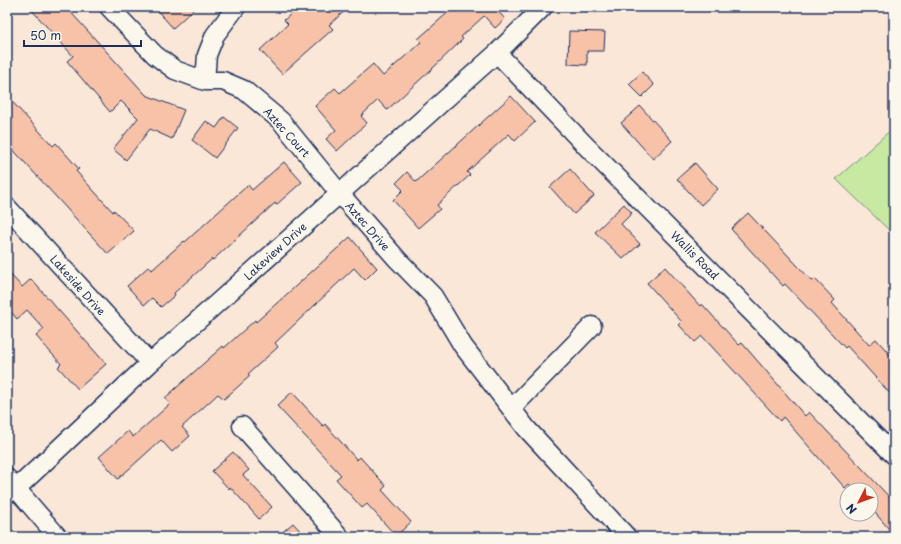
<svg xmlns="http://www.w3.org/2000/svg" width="901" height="544" viewBox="0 0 901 544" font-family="'Playpen Sans',sans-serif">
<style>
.green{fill:#c7e9a1;stroke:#718c80}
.building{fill:#f7c2a8;stroke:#1b2f5e}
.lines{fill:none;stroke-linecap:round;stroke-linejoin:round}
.minor-casing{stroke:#1b2f5e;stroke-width:21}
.minor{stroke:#fbf7ec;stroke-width:18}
.labels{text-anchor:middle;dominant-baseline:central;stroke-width:3;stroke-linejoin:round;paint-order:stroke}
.street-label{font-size:11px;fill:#1b2f5e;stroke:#fbf7ec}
</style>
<rect width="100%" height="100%" fill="#fae7d8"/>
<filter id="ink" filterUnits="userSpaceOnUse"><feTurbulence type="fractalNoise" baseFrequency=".025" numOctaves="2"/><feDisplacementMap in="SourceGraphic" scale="8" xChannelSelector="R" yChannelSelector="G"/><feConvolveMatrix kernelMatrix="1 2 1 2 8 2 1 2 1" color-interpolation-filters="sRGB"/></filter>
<g filter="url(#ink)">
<path class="green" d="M894,127V235L836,179Z"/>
<path class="building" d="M29,7H66L146,95L184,110L172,139L150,129L126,160L113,149L138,118L121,101L110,112L67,61L73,56Z
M154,7H196L173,28Z
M299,7H349L329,25L333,29L282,74L260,50L288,24L284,20Z
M454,7H494L505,19L495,28L484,16L461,37L463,39L433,68L387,110L378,100L361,116L367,123L337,151L326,139L336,130L315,106L335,88L340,93L373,64L383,76L421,42L418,39Z
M569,31L605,32L604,51H587V65L568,64Z
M642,72L654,85L642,97L629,84Z
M7,96L53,146L56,143L79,169L76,171L113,212L114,210L134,231L108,254L7,143Z
M511,96L535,122L515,141L509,134L467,172L470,175L437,205L440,209L418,228L393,200L403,190L396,183L407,172L416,182Z
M640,106L672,141L653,159L621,123Z
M224,117L238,128L215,158L192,140L206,121L216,128Z
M284,162L302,182L276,205L275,203L213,260L212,259L174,293L175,295L161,307L152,298L144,305L127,286L149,266L152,270L184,241L185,242L248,185L252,190Z
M695,163L718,189L701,205L677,179Z
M570,169L594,196L574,214L550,187Z
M624,204L632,213L621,224L640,244L623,259L595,232Z
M748,213L812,281L815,279L835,300L832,303L869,345L876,339L894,359V398L847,346L845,348L785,284L783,286L731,229Z
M350,237L377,268L365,280L354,268L275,343L278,347L248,374L250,376L224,399L218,394L182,427L190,436L172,452L161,440L118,479L99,457L128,431L133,437L170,404L165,398L223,346L224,348L255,320L256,322Z
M665,267L700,306L702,304L739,345L742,343L805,416L809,412L894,502V535L871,508V490H854L849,484L845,488L783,417L780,421L702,336L695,342L679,325L682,322L647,283Z
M7,271L22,287L31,279L106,364L78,389L58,367L61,364L36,336L44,329L27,310L17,319L7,307Z
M292,392L323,426L325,424L357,460L360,457L386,486L382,490L411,522L396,536L367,504L362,508L336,479L341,475L277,406Z
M233,452L249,470L243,475L272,507L259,519L230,487L229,489L212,471Z
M293,523L306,537H277Z"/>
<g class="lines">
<g class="minor-casing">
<path id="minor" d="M109,7L155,55L175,70L205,81H223L244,90L281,121L340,194L397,259L433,296L463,346L527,429L627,537
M497,53L584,144L894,455
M205,81L207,55L215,35L236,7
M7,207L150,363
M511,409L592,326
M242,426L340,537
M7,478L58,537
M7,494L17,488L150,363L497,53L543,7"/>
</g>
<use href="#minor" class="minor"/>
</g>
</g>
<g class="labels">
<g class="street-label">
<text transform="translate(287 132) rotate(48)">Aztec Court</text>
<text transform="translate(368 226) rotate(49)">Aztec Drive</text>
<text transform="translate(275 251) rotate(-42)">Lakeview Drive</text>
<text transform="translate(695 255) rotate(45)">Wallis Road</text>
<text transform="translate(78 285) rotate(48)">Lakeside Drive</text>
</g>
</g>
<rect width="901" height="544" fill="none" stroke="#fbf7ec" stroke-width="24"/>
<rect x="12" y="12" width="877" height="520" fill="none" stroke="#1b2f5e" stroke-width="1.5" filter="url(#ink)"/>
<g transform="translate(859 502) rotate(228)"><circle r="19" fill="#fbf7ec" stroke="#a1a7b3"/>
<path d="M0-3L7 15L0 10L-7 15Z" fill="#c8321e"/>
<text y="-6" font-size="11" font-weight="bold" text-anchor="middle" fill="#1b2f5e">N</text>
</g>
<path d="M24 40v6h117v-6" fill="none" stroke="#1b2f5e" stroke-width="2"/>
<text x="30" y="40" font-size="12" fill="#1b2f5e" stroke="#fbf7ec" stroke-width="3" paint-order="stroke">50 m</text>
</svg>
